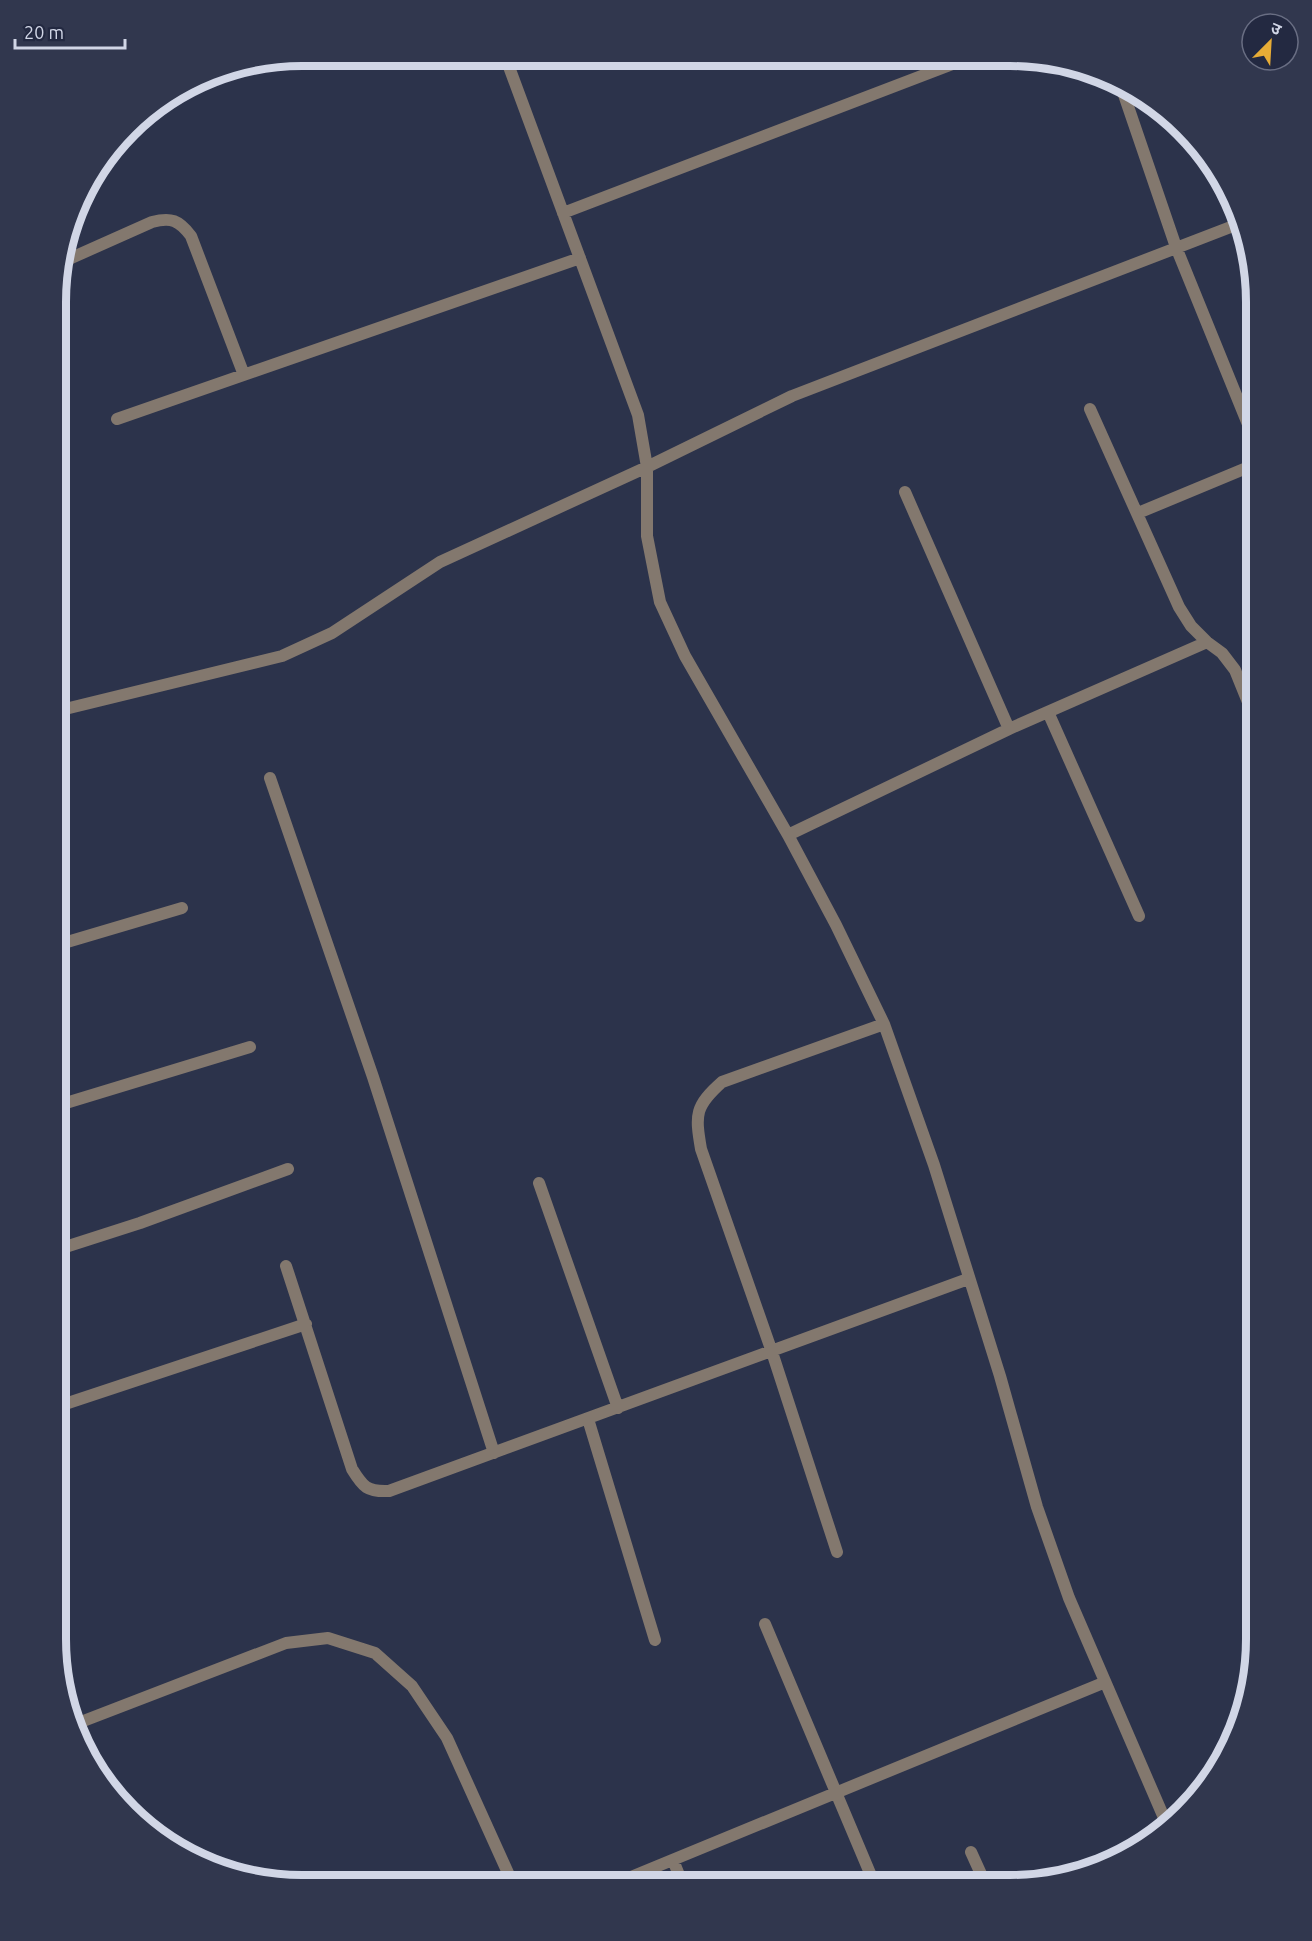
<svg xmlns="http://www.w3.org/2000/svg" width="1312" height="1941" viewBox="0 0 1312 1941" font-family="Ubuntu,'Noto Sans Devanagari',sans-serif">
<style>
.lines{fill:none;stroke-linecap:round;stroke-linejoin:round}
.minor{stroke:#83786e;stroke-width:12}
.rim{fill:none;stroke:#d1d6e6;stroke-width:8}
</style>
<rect width="100%" height="100%" fill="#2c334b"/>
<g class="lines">
<path class="minor" d="M505,56L638,415L647,467V536L660,602L685,656L788,835L836,925L884,1024L934,1165L1000,1376L1037,1507L1069,1598L1168,1827
M1120,83L1176,247L1256,444
M563,213L971,57
M60,263L152,222C171,217 179,220 191,236L244,375
M1090,409L1179,607L1191,626L1207,642L1222,653L1235,670L1256,722
M117,419L580,258
M905,492L1009,729
M1138,513L1256,464
M57,711L282,656L332,633L440,562L647,467L792,396L1241,223
M1048,712L1139,916
M270,778L373,1077L494,1453
M788,835L1009,729L1207,642
M57,945L182,908
M56,1106L250,1047
M539,1183L618,1408
M56,1250L140,1223L288,1169
M286,1266L352,1469C363,1487 367,1492 389,1491L968,1279
M56,1407L306,1324
M588,1419L655,1640
M837,1552L772,1352L701,1149C695,1114 695,1106 722,1082L884,1024
M765,1624L875,1885
M73,1725L286,1643L328,1638L375,1653L412,1686L447,1738L513,1884
M971,1852L986,1885
M673,1860L683,1885
M614,1884L1103,1683"/>
</g>
<path d="M0 0H1312V1941H0ZM302 66H1010A236 236 0 0 1 1246 302V1639A236 236 0 0 1 1010 1875H302A236 236 0 0 1 66 1639V302A236 236 0 0 1 302 66Z" fill="#31374e" fill-rule="evenodd"/>
<path class="rim" d="M302 66H1010A236 236 0 0 1 1246 302V1639A236 236 0 0 1 1010 1875H302A236 236 0 0 1 66 1639V302A236 236 0 0 1 302 66Z"/>
<g transform="translate(1270 42) rotate(24)"><circle r="28" fill="#232941" stroke="#696e83" stroke-width="1.5"/>
<path d="M0-4.5L10 22L0 15L-10 22Z" fill="#e7ac36"/>
<text y="-9" font-size="16" font-weight="bold" text-anchor="middle" fill="#d1d6e6">उ</text>
</g>
<path d="M15 39v9h110v-9" fill="none" stroke="#d1d6e6" stroke-width="3"/>
<text x="24" y="39" font-size="18" fill="#d1d6e6" stroke="#232941" stroke-width="4.5" paint-order="stroke">20 m</text>
</svg>
